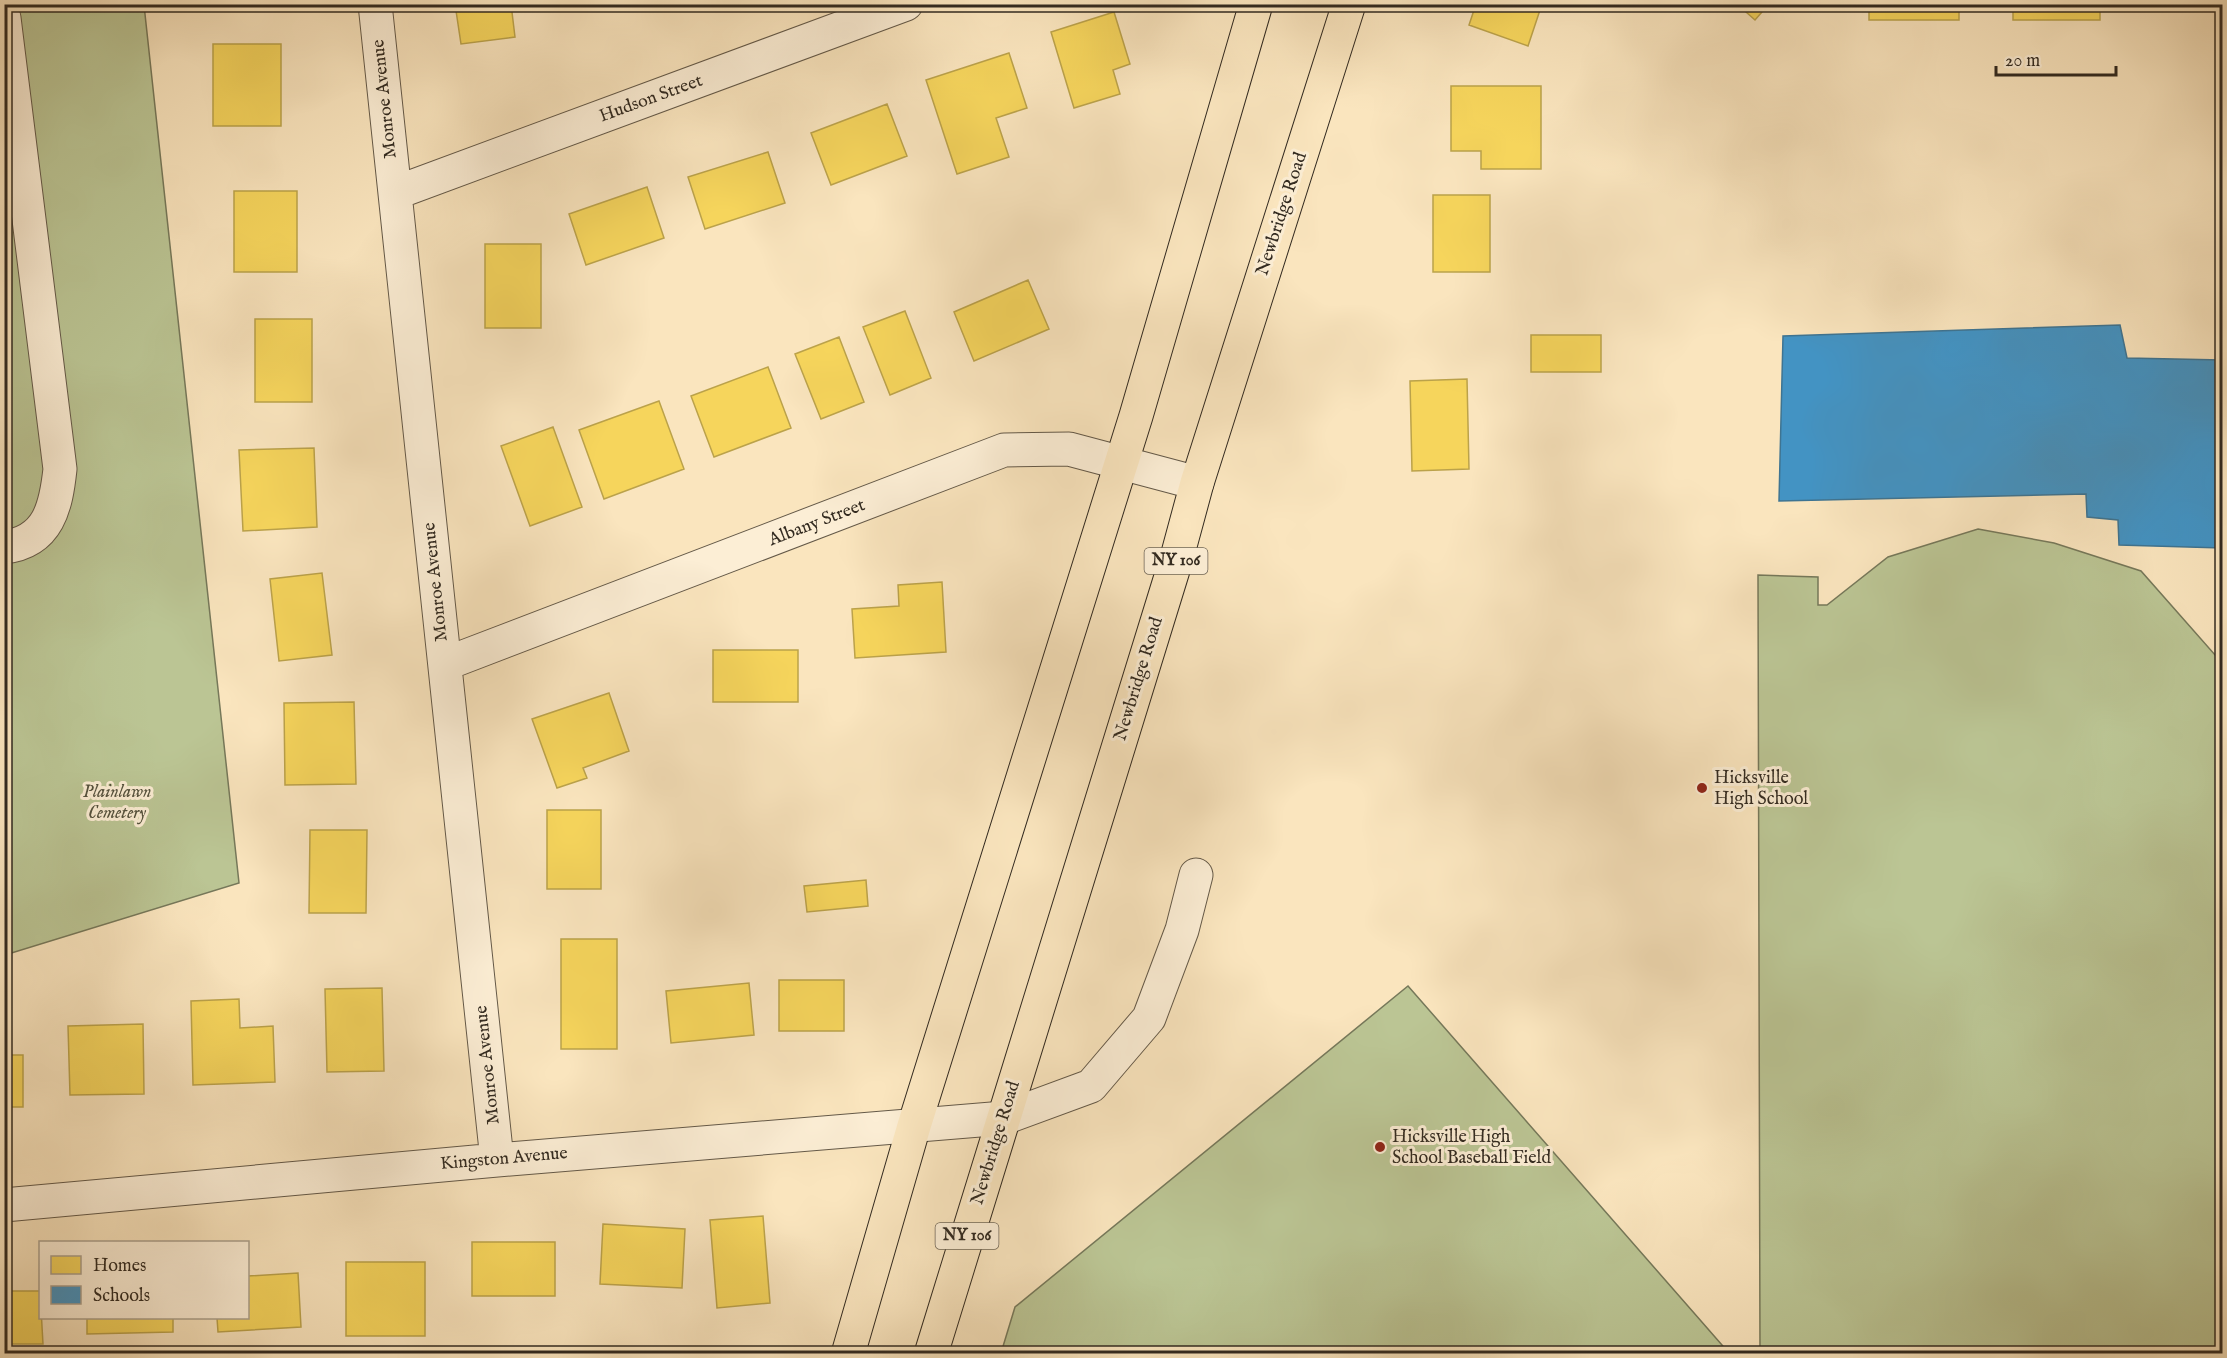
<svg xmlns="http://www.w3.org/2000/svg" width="2227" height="1358" viewBox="0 0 2227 1358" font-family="'IM FELL English',serif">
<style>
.green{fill:#bbc594;stroke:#76785a;stroke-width:1.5}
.homes{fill:#f6d55c;stroke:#bba24a;stroke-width:1.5}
.schools{fill:#4393c3;stroke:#3e7492;stroke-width:1.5}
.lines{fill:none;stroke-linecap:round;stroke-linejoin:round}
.minor-casing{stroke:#645948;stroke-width:35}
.major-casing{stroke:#322a20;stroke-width:35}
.minor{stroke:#fceed5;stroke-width:33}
.major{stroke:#fae5be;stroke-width:33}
.poi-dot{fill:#8f2418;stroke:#fceed5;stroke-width:2}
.labels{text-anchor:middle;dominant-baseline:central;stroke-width:6;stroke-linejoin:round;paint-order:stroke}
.shield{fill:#fceed5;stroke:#6f6556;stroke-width:1.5}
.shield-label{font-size:16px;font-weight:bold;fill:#322a20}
.street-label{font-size:18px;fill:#322a20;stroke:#fceed5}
.poi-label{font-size:18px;fill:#322a20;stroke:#fceed5;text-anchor:start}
.park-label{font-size:18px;font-style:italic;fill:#54513d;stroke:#fceed5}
</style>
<rect width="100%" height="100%" fill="#fae5be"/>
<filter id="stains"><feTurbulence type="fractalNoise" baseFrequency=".00333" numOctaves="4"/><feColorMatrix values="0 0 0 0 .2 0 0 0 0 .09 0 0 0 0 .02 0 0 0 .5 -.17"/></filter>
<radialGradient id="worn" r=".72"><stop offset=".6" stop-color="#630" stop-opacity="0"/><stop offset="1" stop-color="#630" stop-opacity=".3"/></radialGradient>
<path class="green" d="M5,5H144L239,883L5,955Z
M1978,529L2054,543L2141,571L2216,656L2222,685V1353H1760L1758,575L1818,577V605H1827L1888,557Z
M1408,986L1729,1353H1001L1015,1307Z"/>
<path class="homes" d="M455,4H511L515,37L461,44Z
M596,4H614L598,11Z
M1476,4H1542L1528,46L1469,25Z
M1737,4H1769L1755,20Z
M1869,4H1959V20H1869Z
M2013,4H2100V20H2013Z
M1114,12L1130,64L1113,70L1120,94L1074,108L1051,32Z
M213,44H281V126H213Z
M1009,53L1027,108L996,118L1009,157L957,174L926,80Z
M1451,86H1541V169H1481V151H1451Z
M887,104L907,156L831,185L811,133Z
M768,152L785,203L705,229L688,177Z
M647,187L664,238L586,265L569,214Z
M234,191H297V272H234Z
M1433,195H1490V272H1433Z
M485,244H541V328H485Z
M1028,280L1049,329L974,361L954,312Z
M905,311L931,378L890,395L863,327Z
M255,319H312V402H255Z
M1531,335H1601V372H1531Z
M839,337L864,402L821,419L795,354Z
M768,367L791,428L714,457L691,396Z
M1467,379L1469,469L1412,471L1410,381Z
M659,401L684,469L604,499L579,430Z
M553,427L582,507L530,526L501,446Z
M314,448L317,527L243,531L239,450Z
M322,573L332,655L279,661L270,579Z
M942,582L946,652L855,658L852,609L899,606L898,585Z
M713,650H798V702H713Z
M609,693L629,751L583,768L587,778L557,788L532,719Z
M354,702L356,784L285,785L284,703Z
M547,810H601V889H547Z
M310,830H367L366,913H309Z
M866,880L868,906L807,912L804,886Z
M561,939H617V1049H561Z
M779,980H844V1031H779Z
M749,983L754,1035L671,1043L666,991Z
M382,988L384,1071L327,1072L325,989Z
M239,999L240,1028L273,1026L275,1082L193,1085L191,1001Z
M143,1024L144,1094L70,1095L68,1026Z
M4,1055H23V1107H4Z
M763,1216L770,1303L717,1308L710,1220Z
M603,1224L685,1229L682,1288L600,1284Z
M472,1242H555V1296H472Z
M346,1262H425V1336H346Z
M298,1273L301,1327L218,1332L217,1318H248V1276Z
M4,1291H40L43,1344H4Z
M87,1318H173V1332L87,1334Z"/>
<path class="schools" d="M2120,325L2127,358L2222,360V548L2119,545L2118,520L2087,517L2086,494L1779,501L1783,336Z"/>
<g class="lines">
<g class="minor-casing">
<path id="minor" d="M375,4L497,1160
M4,18L60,469C56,506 49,542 4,547
M395,193L906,4
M445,664L1004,450L1069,449L1197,483
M4,1205L497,1160L1004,1118L1091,1086L1149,1018L1182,930L1196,875"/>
</g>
<g class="major-casing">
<path id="major" d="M848,1354L914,1126L1136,416L1256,4
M931,1354L1177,557L1197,483L1349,4"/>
</g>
<use href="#minor" class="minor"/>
<use href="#major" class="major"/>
</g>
<g class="poi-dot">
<circle cx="1702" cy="788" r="6"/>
<circle cx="1380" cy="1147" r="6"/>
</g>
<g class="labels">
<g class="shield">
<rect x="1144.5" y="548" width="63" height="26" rx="4.5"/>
<rect x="935.5" y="1223" width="63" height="26" rx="4.5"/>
</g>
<g class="shield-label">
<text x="1176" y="561">NY 106</text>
<text x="967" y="1236">NY 106</text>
</g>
<g class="street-label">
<text transform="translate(385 99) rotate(-96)">Monroe Avenue</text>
<text transform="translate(651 99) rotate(-20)">Hudson Street</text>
<text transform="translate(1282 214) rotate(-72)">Newbridge Road</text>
<text transform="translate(817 523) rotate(-21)">Albany Street</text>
<text transform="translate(436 582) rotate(-96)">Monroe Avenue</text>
<text transform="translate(1139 679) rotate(-73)">Newbridge Road</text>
<text transform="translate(488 1065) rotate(-96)">Monroe Avenue</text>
<text transform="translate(996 1143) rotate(-73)">Newbridge Road</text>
<text transform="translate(504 1159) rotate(-5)">Kingston Avenue</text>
</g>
<g class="poi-label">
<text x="1714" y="778">Hicksville<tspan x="1714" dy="21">High School</tspan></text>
<text x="1392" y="1137">Hicksville High<tspan x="1392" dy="21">School Baseball Field</tspan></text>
</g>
<g class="park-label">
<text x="117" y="792">Plainlawn<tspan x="117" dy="21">Cemetery</tspan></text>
</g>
</g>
<rect width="2227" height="1358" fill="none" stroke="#fae5be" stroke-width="24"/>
<rect x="6" y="6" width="2215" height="1346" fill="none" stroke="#322a20" stroke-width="3"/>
<rect x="12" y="12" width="2203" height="1334" fill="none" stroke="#322a20" stroke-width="1.5"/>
<rect x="39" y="1241" width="210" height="78" fill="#fceed5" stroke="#aba08d" stroke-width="1.5"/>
<rect x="51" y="1256" width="30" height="18" fill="#f6d55c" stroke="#aba08d" stroke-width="1.5"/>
<text x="93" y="1271" font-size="18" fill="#322a20">Homes</text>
<rect x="51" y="1286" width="30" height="18" fill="#4393c3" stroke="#aba08d" stroke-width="1.5"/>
<text x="93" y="1301" font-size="18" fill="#322a20">Schools</text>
<path d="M1996 66v9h120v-9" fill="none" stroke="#322a20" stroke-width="3"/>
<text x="2005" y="66" font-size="18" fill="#322a20" stroke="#fceed5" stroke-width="4.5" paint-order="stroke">20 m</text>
<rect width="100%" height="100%" filter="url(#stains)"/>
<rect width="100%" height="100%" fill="url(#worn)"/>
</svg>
